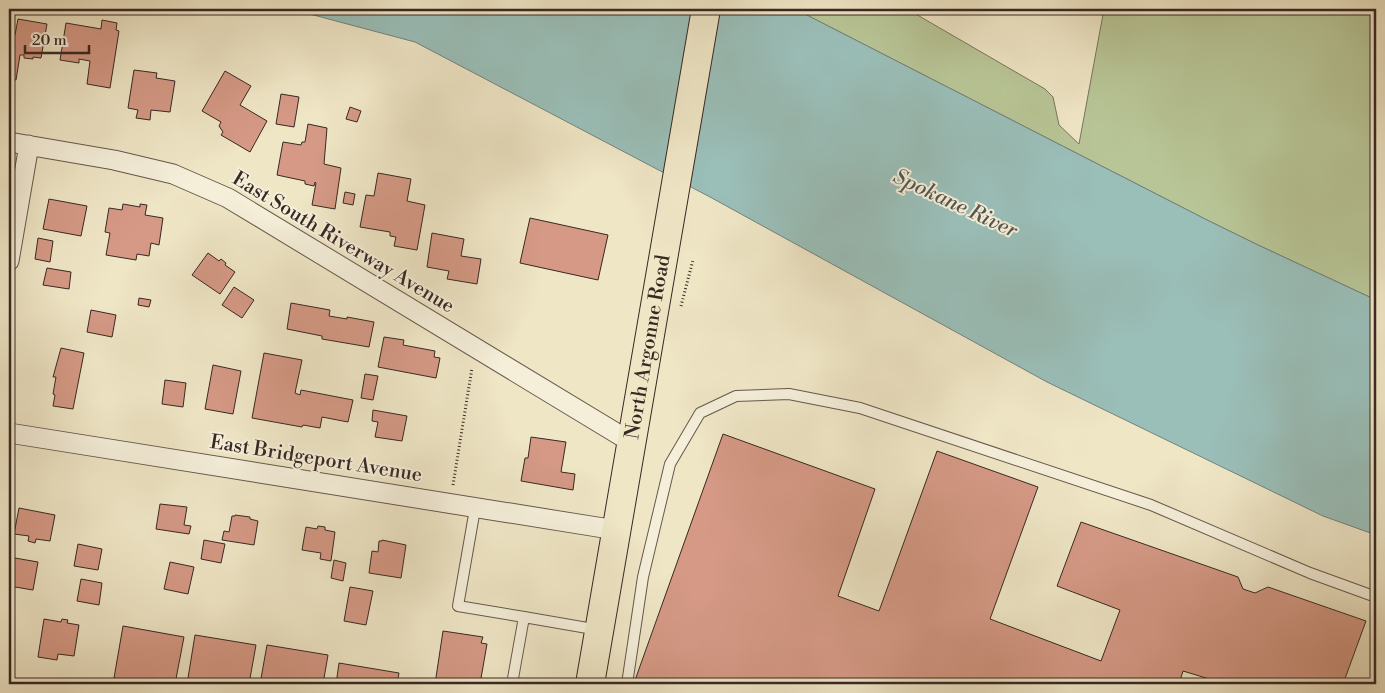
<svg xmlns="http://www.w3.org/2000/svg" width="1385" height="693" viewBox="0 0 1385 693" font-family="'Libre Bodoni',serif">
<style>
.green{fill:#b8c596;stroke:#78765c}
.water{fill:#9abfb9;stroke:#73837d}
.building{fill:#d59985;stroke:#382823}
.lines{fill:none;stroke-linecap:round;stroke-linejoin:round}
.lane-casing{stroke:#66584c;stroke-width:12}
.street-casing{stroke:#66584c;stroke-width:21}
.primary-casing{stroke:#382823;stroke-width:30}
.path{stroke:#382823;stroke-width:3;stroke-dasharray:1 2.5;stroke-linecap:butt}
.lane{stroke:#f5efda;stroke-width:10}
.street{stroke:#f5efda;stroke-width:19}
.primary{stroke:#efe6c6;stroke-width:28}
.labels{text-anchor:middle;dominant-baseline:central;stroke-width:4;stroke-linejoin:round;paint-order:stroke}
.street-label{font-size:20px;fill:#382823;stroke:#f5efda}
.water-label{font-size:21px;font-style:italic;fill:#555550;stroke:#f5efda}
</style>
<rect width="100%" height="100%" fill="#efe6c6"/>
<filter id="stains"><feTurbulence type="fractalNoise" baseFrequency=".004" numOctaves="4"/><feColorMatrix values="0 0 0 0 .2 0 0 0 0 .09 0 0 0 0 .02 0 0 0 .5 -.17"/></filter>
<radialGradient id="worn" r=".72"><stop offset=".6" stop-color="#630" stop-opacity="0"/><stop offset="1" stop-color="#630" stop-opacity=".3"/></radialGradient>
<path class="green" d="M795,9H907L1045,89L1053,97L1059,125L1079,144L1104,9H1376V300L1258,245L1207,220Z"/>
<path class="water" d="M291,9H795L1207,220L1258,245L1376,300V535L1323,516L1047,382L710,197L415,42Z"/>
<path class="building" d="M18,19L47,24L41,58L33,57V59L24,58V55H20L16,80L9,78V34L15,35Z
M102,20L117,23L116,30L119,31L110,88L87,84L90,61L79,59V63L60,60L66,23L101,29Z
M134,70L157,73L156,78L175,81L170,112L151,110L150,120L136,118L138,110L128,108Z
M225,71L251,86L240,105L267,121L250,152L221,135L223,132L219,126L221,122L202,111Z
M281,94L299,97L294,127L276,124Z
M350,107L361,111L357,122L346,119Z
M308,124L327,128L324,164L341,168L335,209L312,205L316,183L315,182L314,186L305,184V181L277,175L283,142L301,145L302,142H305Z
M378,173L411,179L407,201L425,205L417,250L394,246L396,237L390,236V232L360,227L366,195L374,196Z
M345,192L355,194L353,205L343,203Z
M49,199L87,206L81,236L43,229Z
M123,204L140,207V204L147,205L145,215L163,218L159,245L151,243L149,256L137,254L136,260L106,255L110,233L105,232L109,208L122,210Z
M530,218L608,235L598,280L520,263Z
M432,233L464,239L461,256L481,259L477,284L447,279L449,271L427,267Z
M38,238L53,241L50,262L35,259Z
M208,253L219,261L221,259L226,263L225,265L235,272L220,294L192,275Z
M47,268L71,272L69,289L43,285Z
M234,287L254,300L242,318L222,305Z
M139,298L151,300L149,307L138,305Z
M291,303L330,310L329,316L347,319V317L374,322L369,347L322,339V336L287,329Z
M91,310L116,315L112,337L87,332Z
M384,337L404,340L403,345L435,351L434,357L440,358L436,378L378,367Z
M61,348L84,353L73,409L53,406L55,395L53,394L56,377H53Z
M264,353L302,360L295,393L300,395L301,390L353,400L348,422L322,417L320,428L303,425L302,427L252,418Z
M213,365L241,371L233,414L205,409Z
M365,374L378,376L373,400L361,398Z
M165,380L186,383L183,407L162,404Z
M373,410L407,416L402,441L375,437L378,422L372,421Z
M723,434L875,489L838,596L879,611L937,451L1038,487L990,619L1101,661L1120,610L1057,586L1081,522L1238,577L1243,589L1255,593L1268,587L1366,621L1343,684H1226L1183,671L1179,684H638L634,683Z
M531,437L566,442L561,472L575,474L573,490L521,481L525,458H528Z
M160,504L187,507L184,525L191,526L189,534L156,529Z
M19,508L55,515L50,541L36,539L35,543L28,541L29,536L14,534Z
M235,515L250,517V519L258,521L254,545L222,540L224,531L229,532L232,516H235Z
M318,526L325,527V530L335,532L331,561L320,559L321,553L302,550L306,527L317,529Z
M204,540L225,544L221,563L201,559Z
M382,540L406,545L401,578L369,573L372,551L378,552L379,541H382Z
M78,544L102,549L98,570L74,566Z
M9,557L38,562L33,590L9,586Z
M334,560L346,563L343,581L331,578Z
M170,562L194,567L188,594L164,589Z
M81,579L102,583L99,605L77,601Z
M350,587L373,591L366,625L344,621Z
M44,619L61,622L62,619L68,620L67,623L79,625L74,656L58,654L57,660L38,657Z
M123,626L184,637L175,684H150L114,678Z
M443,631L483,637L481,643L487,644L480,684H435Z
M195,635L256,645L249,684H187Z
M267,645L328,655L323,684H260Z
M339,663L399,673L397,684H336Z"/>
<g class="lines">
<g class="lane-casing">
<path id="lane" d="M475,509L458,606L524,617L512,684
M524,617L599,630
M627,684L643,577L670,464L700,413L736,396L789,394L860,408L1151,505L1310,573L1376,597"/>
</g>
<g class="street-casing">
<path id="street" d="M9,142L114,160L173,174L228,198L631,442
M9,261L29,145
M9,433L616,530"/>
</g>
<g class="primary-casing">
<g id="primary">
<path id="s1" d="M590,684L706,9"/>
</g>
</g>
<path class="path" d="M681,306L693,260
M453,485L472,368"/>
<use href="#lane" class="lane"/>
<use href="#street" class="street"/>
<use href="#primary" class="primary"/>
</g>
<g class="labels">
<g class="street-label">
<text transform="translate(343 243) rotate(31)">East South Riverway Avenue</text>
<text stroke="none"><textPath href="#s1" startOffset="342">North Argonne Road</textPath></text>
<text transform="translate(316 459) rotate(9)">East Bridgeport Avenue</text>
</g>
<g class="water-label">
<text transform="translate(955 204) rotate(25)">Spokane River</text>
</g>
</g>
<rect width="1385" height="693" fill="none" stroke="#efe6c6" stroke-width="30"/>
<rect x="10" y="10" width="1365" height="673" fill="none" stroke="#382823" stroke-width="2.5"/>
<rect x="15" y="15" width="1355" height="663" fill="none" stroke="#382823"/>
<path d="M25 45v8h64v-8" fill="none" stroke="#382823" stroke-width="2.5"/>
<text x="32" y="45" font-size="15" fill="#382823" stroke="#f5efda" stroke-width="4" paint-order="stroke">20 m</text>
<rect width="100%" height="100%" filter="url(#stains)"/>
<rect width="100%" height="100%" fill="url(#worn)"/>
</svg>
